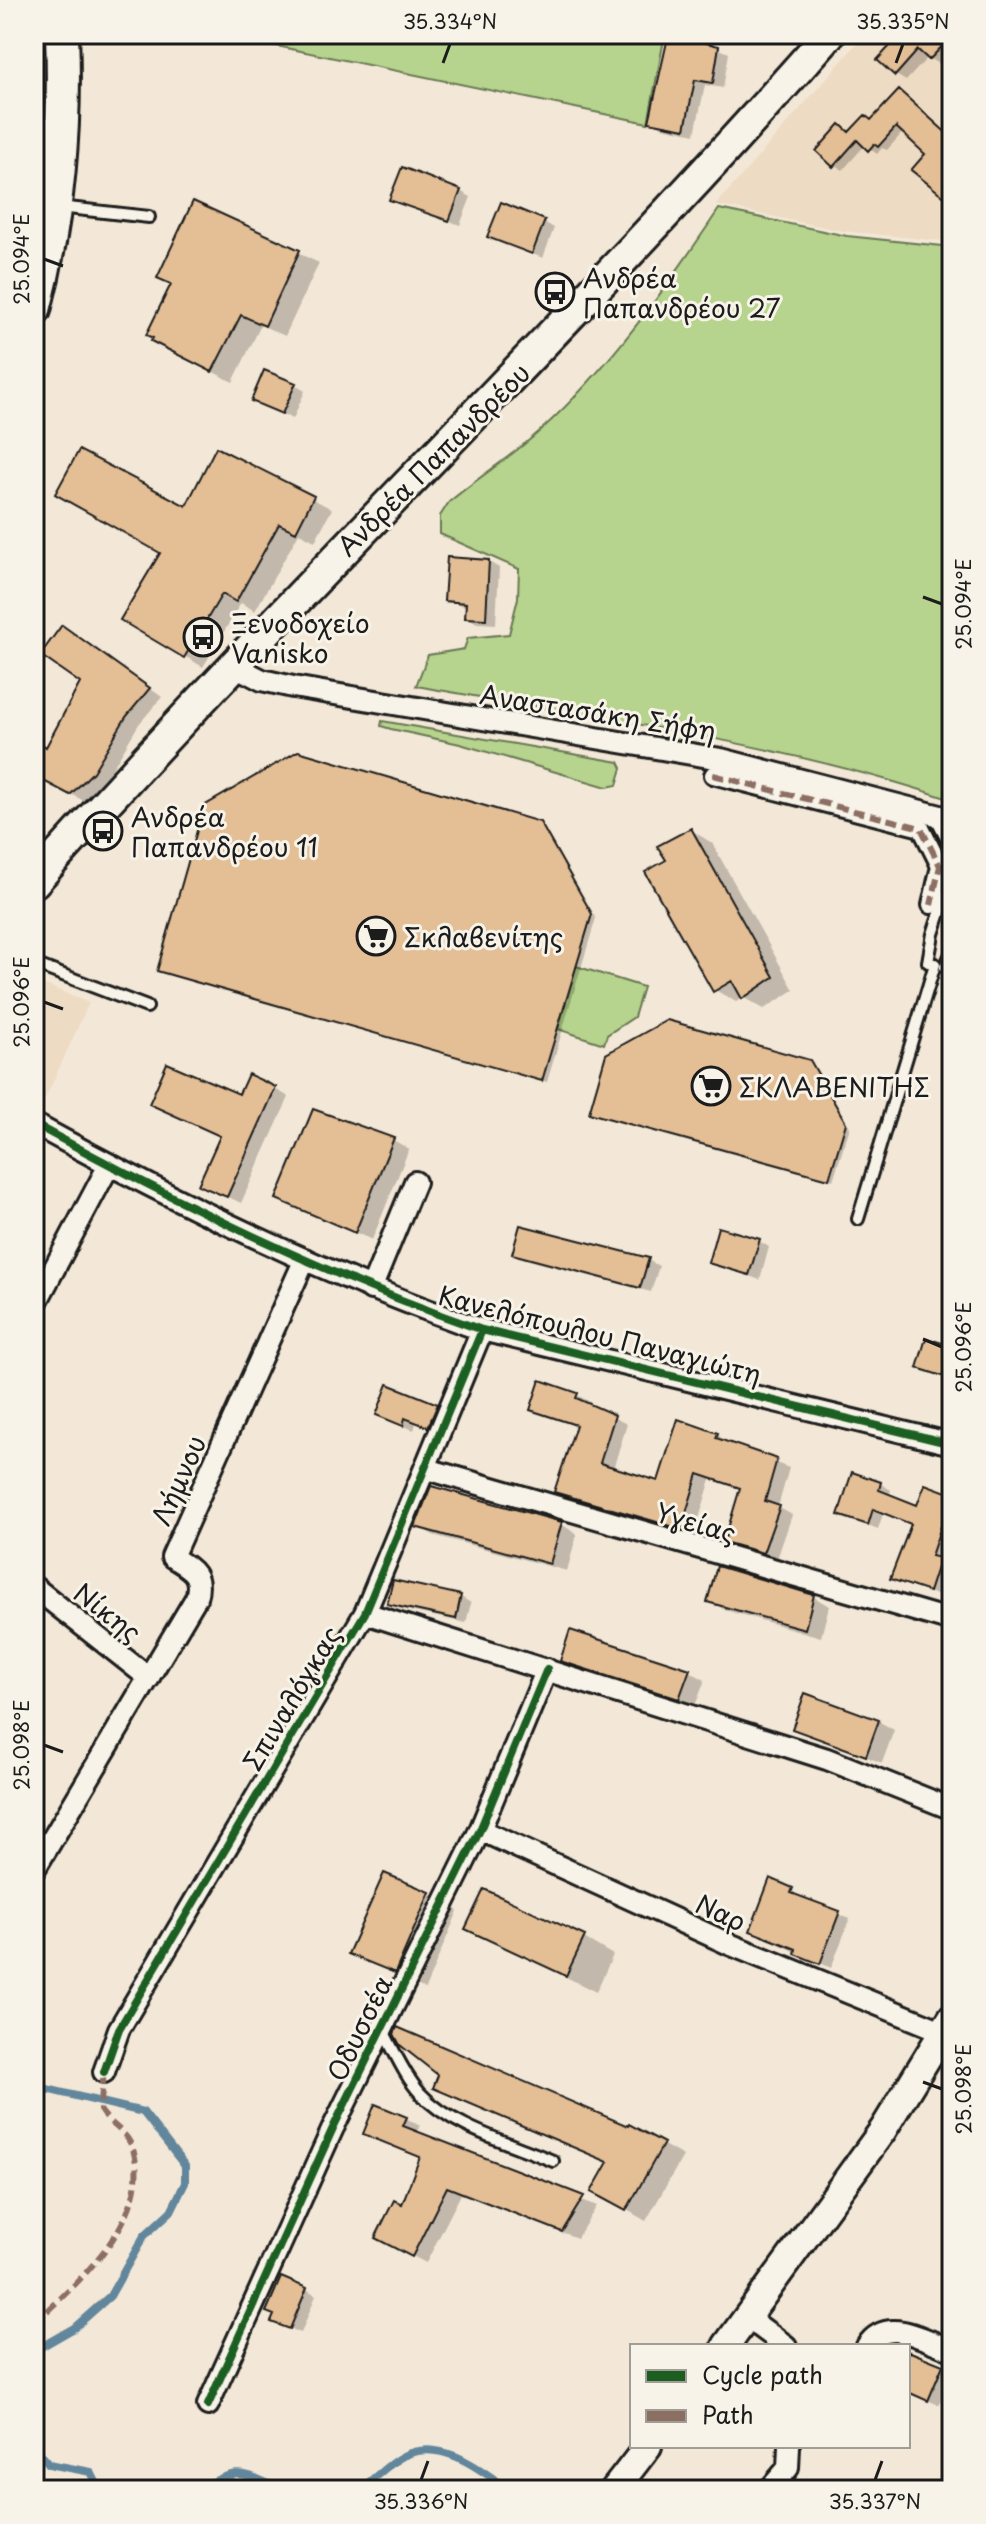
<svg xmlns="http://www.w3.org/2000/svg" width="986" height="2524" viewBox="0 0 986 2524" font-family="'Playpen Sans',sans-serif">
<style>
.built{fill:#eedbc3}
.green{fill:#b6d48d;stroke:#697854;stroke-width:2}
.shadow{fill:#0003}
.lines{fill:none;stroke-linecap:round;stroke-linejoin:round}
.stream{stroke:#62869c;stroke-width:8}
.building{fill:#e4be95;stroke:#1c1c1c;stroke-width:2}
.service-casing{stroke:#1c1c1c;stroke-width:16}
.pedestrian-casing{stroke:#1c1c1c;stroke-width:22}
.minor-casing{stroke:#1c1c1c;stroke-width:26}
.tertiary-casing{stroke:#1c1c1c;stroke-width:32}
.secondary-casing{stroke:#1c1c1c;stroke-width:36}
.primary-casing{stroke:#1c1c1c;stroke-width:38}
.service{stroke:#f7f3e8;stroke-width:10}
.pedestrian{stroke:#f7f3e8;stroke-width:16}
.minor{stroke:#f7f3e8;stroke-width:20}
.tertiary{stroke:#f7f3e8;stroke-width:26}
.secondary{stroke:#f7f3e8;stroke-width:30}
.primary{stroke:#f7f3e8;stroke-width:32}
.quiet{stroke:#8d6e63;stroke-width:6;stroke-dasharray:12 6;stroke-linecap:butt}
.cycleway-casing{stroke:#f7f3e8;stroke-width:13}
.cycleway{stroke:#1b5e20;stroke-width:8}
.ticks{fill:none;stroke:#1c1c1c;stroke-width:3}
.labels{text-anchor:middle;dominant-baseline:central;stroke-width:6;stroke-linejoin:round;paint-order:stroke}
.poi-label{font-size:26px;fill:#1c1c1c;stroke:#f7f3e8;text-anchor:start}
.street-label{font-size:26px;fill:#1c1c1c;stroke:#f7f3e8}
.neatline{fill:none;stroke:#1c1c1c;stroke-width:3}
.ticks-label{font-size:20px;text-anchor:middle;fill:#1c1c1c}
</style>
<rect width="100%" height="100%" fill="#f3e8d7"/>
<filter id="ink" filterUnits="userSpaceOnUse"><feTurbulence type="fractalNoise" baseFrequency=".0125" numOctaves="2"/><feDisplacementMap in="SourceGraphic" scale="16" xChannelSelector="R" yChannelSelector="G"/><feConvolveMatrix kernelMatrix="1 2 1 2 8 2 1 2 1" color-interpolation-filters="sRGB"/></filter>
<g filter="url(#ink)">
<path class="built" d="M865,34H952V242L843,231L716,205Z
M34,980L89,1003L41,1108L34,1104Z"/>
<path class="green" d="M218,34H665L648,123Z
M719,209L847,236L952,247V800C779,742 596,718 416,686L428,655L464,649L468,638L509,634L518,598L519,569L440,534V516L449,502C479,477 512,456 541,430C610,367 667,287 719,209Z
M382,721L619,762L622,768L617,785L607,787L460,744L391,729L381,726Z
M576,966L643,987L634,1017L607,1035L604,1044L558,1029Z"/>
<path class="shadow" d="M678,34H715L712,46L729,53L723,88L705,85L695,134L662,127L651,121Z
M921,34H952V60L946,59L941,65L928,57L906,81L896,75Z
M900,92L945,132L952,124V200L927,153L904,131L887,150L882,148L877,154L865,145L843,170L835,165L840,127L851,134L873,122Z
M460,191L471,197L460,225L392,199Z
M194,204L319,263L285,336L261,325L233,382L174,352L173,285Z
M544,222L554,228L543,258L500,242Z
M295,385L305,391L293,419L264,406Z
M217,449L332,509L315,541L299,533L255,611L241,603L203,667L123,620Z
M489,562L499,568L496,624L477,623L467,617V607L446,600Z
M75,635L162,697L139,724L106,779L84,801L34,774V742L47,749L82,683Z
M539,823L544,827L596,918L547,1082L159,970Z
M691,830L712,843L794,990L764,1009L744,998L736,1002L715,990Z
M809,1062L814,1065L850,1127L833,1180L596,1114Z
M275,1089L289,1097L241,1203L201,1184L240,1096Z
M393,1140L409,1149L372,1240L279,1198Z
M521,1228L648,1260L659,1266L651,1292L525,1259L515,1253Z
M759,1241L769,1247L760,1280L710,1262Z
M952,1348V1381L919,1368Z
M577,1395L590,1402L589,1406L627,1424L613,1469L659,1484L717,1434L729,1445L789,1468L778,1507L792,1515L777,1559L727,1541L742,1490L711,1479L694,1535L690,1534L692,1530L568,1494V1498L556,1491L577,1427L533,1409Z
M437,1405L447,1411L439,1431L416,1423L414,1430L388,1420Z
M853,1475L881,1484L891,1490L889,1496L918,1507L926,1486L952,1496V1532L943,1556L952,1559V1589L947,1588L944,1598L892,1578L913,1525L883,1514L878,1529L840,1514Z
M433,1489L561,1524L577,1534L567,1571L433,1535L417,1526Z
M718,1569L814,1597L829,1606L821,1637L725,1610L709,1601Z
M394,1582L461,1597L471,1603L466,1623L400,1609L390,1603Z
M562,1660L689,1671L705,1680L695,1706L578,1669Z
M878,1721L894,1730L882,1763L795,1728Z
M792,1890L801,1899L850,1919L831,1968L762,1936Z
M429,1894L458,1911L425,1989L351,1953Z
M468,1928L584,1938L613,1955L596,1992Z
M436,2087L629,2129L630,2126L683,2156L646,2221L594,2191L609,2163Z
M406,2118L420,2126L417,2134L597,2206L577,2238L461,2194L426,2263L391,2245L421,2158L365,2134Z
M306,2289L316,2295L301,2333L273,2321Z
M908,2354L952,2372L939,2405L908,2392Z"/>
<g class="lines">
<path class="stream" d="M34,2086L143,2112L185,2166V2183L171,2211L144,2236L110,2296L74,2328L34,2351
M34,2446L49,2464L91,2472L100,2490
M198,2490C242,2466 239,2472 283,2490
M358,2490C374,2480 386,2465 403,2456C440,2437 479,2468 509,2490"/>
</g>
<path class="building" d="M676,34H703L702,42L719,46L713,83L695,80L685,129L649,122L668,37L675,38Z
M901,34H952V36L929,60L918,50L895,76L877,60Z
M899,90L952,138V203L911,170L925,154L896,127L878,147L874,144L868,151L857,140L833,167L816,151L840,124L849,132L865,115L871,120Z
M402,167L461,190L449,221L389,200Z
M193,201L300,250L265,326L241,315L212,372L151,341L153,338L146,335L171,284L157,278Z
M501,202L545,220L532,254L487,237Z
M264,370L296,383L282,414L251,401Z
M216,447L314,496L296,532L279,524L236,602L222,594L184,658L120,620L160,553L55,494L79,450L186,506Z
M447,557L489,560L486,619L465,618L466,603L444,601Z
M62,625L150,688L126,717L93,772L70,795L34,776V739L46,747L80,683L40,655Z
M298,751L540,822L592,914L542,1081L157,971L204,806Z
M691,828L774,977L742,999L732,981L713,992L645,872L666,860L657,846Z
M667,1020L810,1060L846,1123L829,1179L589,1113L606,1054Z
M167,1063L239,1094L248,1074L276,1087L227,1197L198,1185L220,1136L149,1104Z
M313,1109L394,1138L355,1233L276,1199Z
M520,1225L649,1258L640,1288L512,1254Z
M718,1227L760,1239L749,1275L708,1263Z
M926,1338L952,1346V1379L917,1368Z
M540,1380L578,1393L576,1398L615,1415L600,1463L658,1481L678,1419L718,1433L716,1438L777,1459L765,1501L780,1506L763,1553L724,1542L740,1488L698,1474L681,1529L554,1492L576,1425L530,1410Z
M388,1384L438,1404L428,1427L405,1418L403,1426L376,1415Z
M852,1472L881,1482L879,1490L917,1505L925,1484L952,1494L931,1556L940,1558L929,1592L890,1579L911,1524L873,1509L868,1525L838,1515Z
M431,1486L562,1522L550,1564L415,1527Z
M717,1566L814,1595L805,1629L707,1602Z
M393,1580L461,1595L456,1619L387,1604Z
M570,1630L690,1669L679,1699L560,1661Z
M805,1693L879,1720L866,1756L792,1729Z
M384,1873L430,1892L395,1973L348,1954Z
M770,1878L793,1888L791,1893L840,1911L820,1964L795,1954L796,1949L750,1931Z
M484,1889L585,1936L566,1976L465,1929Z
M397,2027L628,2126L629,2124L664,2143L626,2211L591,2192L608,2162L433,2088L438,2075L400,2045L394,2034Z
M375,2104L407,2117L403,2126L584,2196L562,2232L447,2187L412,2257L375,2238L394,2200L402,2204L420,2157L363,2134Z
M281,2277L307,2288L290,2329L271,2322L274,2315L266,2312Z
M908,2351L943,2365L928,2401L908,2392Z"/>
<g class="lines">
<g class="service-casing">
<path id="service" d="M59,207L149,217
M936,818L952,849
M928,962L933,934L952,877
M34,964L147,1007
M945,967L952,952
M858,1219L935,964
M382,2029C394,2050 404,2075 420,2093C452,2128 511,2143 553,2161"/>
</g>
<g class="pedestrian-casing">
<path id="pedestrian" d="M713,775L921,828L940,866L931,905"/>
</g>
<g class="minor-casing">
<path id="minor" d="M235,666L262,680L293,687L721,759L952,819
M34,1124C178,1203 327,1276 482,1330L952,1444
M371,1289L415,1182
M34,1307L109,1165
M427,1469L952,1621
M34,1587L149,1678
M365,1613L827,1759L952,1809
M480,1830L729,1944L952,2035
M34,1870L196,1598C203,1574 191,1569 172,1557L305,1259
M104,2072L119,2029L365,1613L482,1330
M748,2318L786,2346
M867,2346C887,2315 924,2340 952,2350
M208,2405L333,2128L480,1830L547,1669
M769,2490L788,2468L789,2446"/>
</g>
<g class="tertiary-casing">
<path id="tertiary" d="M726,2346L883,2130L952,2017
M614,2490L648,2446"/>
</g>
<g class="secondary-casing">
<path id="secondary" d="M34,882C292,593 573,325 829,34"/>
</g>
<g class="primary-casing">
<path id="primary" d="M34,310C58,219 66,129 62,34"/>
</g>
<use href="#service" class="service"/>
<use href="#pedestrian" class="pedestrian"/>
<use href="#minor" class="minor"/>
<use href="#tertiary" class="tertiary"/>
<use href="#secondary" class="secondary"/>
<use href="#primary" class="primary"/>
<path class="quiet" d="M713,775L921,828L940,866L931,905
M34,2323C76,2285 151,2218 134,2153C129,2131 111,2127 100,2110L104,2072"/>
<g class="cycleway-casing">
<path id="cycleway" d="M34,1124C178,1203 327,1276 482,1330L952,1444
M104,2072L119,2029L365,1613L482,1330
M208,2405L333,2128L480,1830L547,1669"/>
</g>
<use href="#cycleway" class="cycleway"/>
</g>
</g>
<path class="ticks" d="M443,63L450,44M896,63L903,44M44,259L63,266M923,597L942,604M44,1002L63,1009M923,1339L942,1347M44,1745L63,1752M923,2082L942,2089M421,2480L428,2461M875,2480L882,2461"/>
<defs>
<g id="bus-ring" transform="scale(2)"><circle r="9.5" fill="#f7f3e8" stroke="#1c1c1c" stroke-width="1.5"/><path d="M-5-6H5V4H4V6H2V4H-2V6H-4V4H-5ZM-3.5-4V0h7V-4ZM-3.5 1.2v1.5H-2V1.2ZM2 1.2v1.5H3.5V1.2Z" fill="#1c1c1c"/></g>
<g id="supermarket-ring" transform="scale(2)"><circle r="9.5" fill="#f7f3e8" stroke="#1c1c1c" stroke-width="1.5"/><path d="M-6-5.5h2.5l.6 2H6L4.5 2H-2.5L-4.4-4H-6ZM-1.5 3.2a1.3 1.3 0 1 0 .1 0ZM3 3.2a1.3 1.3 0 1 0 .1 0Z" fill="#1c1c1c"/></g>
</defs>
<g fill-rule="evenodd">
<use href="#bus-ring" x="555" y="292"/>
<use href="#bus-ring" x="203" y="637"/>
<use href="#bus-ring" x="103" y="831"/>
<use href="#supermarket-ring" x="376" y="936"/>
<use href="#supermarket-ring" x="711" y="1086"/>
</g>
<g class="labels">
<g class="poi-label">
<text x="583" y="277">Ανδρέα<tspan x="583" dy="30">Παπανδρέου 27</tspan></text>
<text x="231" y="622">Ξενοδοχείο<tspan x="231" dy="30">Vanisko</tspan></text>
<text x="131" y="816">Ανδρέα<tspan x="131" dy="30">Παπανδρέου 11</tspan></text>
<text x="404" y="936">Σκλαβενίτης</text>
<text x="739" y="1086">ΣΚΛΑΒΕΝΙΤΗΣ</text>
</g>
<g class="street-label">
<text transform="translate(433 459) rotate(-45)">Ανδρέα Παπανδρέου</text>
<text transform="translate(598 712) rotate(9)">Αναστασάκη Σήφη</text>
<text transform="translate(600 1334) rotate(14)">Κανελόπουλου Παναγιώτη</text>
<text transform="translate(178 1480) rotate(-66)">Λήμνου</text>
<text transform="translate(696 1522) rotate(16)">Υγείας</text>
<text transform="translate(108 1612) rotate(38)">Νίκης</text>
<text transform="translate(291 1698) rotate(-59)">Σπιναλόγκας</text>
<text transform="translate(721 1912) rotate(24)">Ναρ</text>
<text transform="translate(359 2028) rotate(-64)">Οδυσσέα</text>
</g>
</g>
<rect width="986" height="2524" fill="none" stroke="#f7f3e8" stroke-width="88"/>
<rect x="630" y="2344" width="280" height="104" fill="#f7f3e8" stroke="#9f9d96" stroke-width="2"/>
<rect x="646" y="2370" width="40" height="12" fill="#1b5e20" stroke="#9f9d96" stroke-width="2"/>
<text x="702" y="2384" font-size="24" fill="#1c1c1c">Cycle path</text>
<rect x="646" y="2410" width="40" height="12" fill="#8d6e63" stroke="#9f9d96" stroke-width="2"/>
<text x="702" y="2424" font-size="24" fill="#1c1c1c">Path</text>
<rect x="44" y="44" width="898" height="2436" class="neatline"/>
<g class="ticks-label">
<text x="450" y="29">35.334°N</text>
<text x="903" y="29">35.335°N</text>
<text transform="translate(22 259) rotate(-90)" y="7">25.094°E</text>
<text transform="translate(964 604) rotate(-90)" y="7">25.094°E</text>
<text transform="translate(22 1002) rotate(-90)" y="7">25.096°E</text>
<text transform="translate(964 1347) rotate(-90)" y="7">25.096°E</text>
<text transform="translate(22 1745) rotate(-90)" y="7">25.098°E</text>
<text transform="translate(964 2089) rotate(-90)" y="7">25.098°E</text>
<text x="421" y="2509">35.336°N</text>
<text x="875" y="2509">35.337°N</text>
</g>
</svg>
